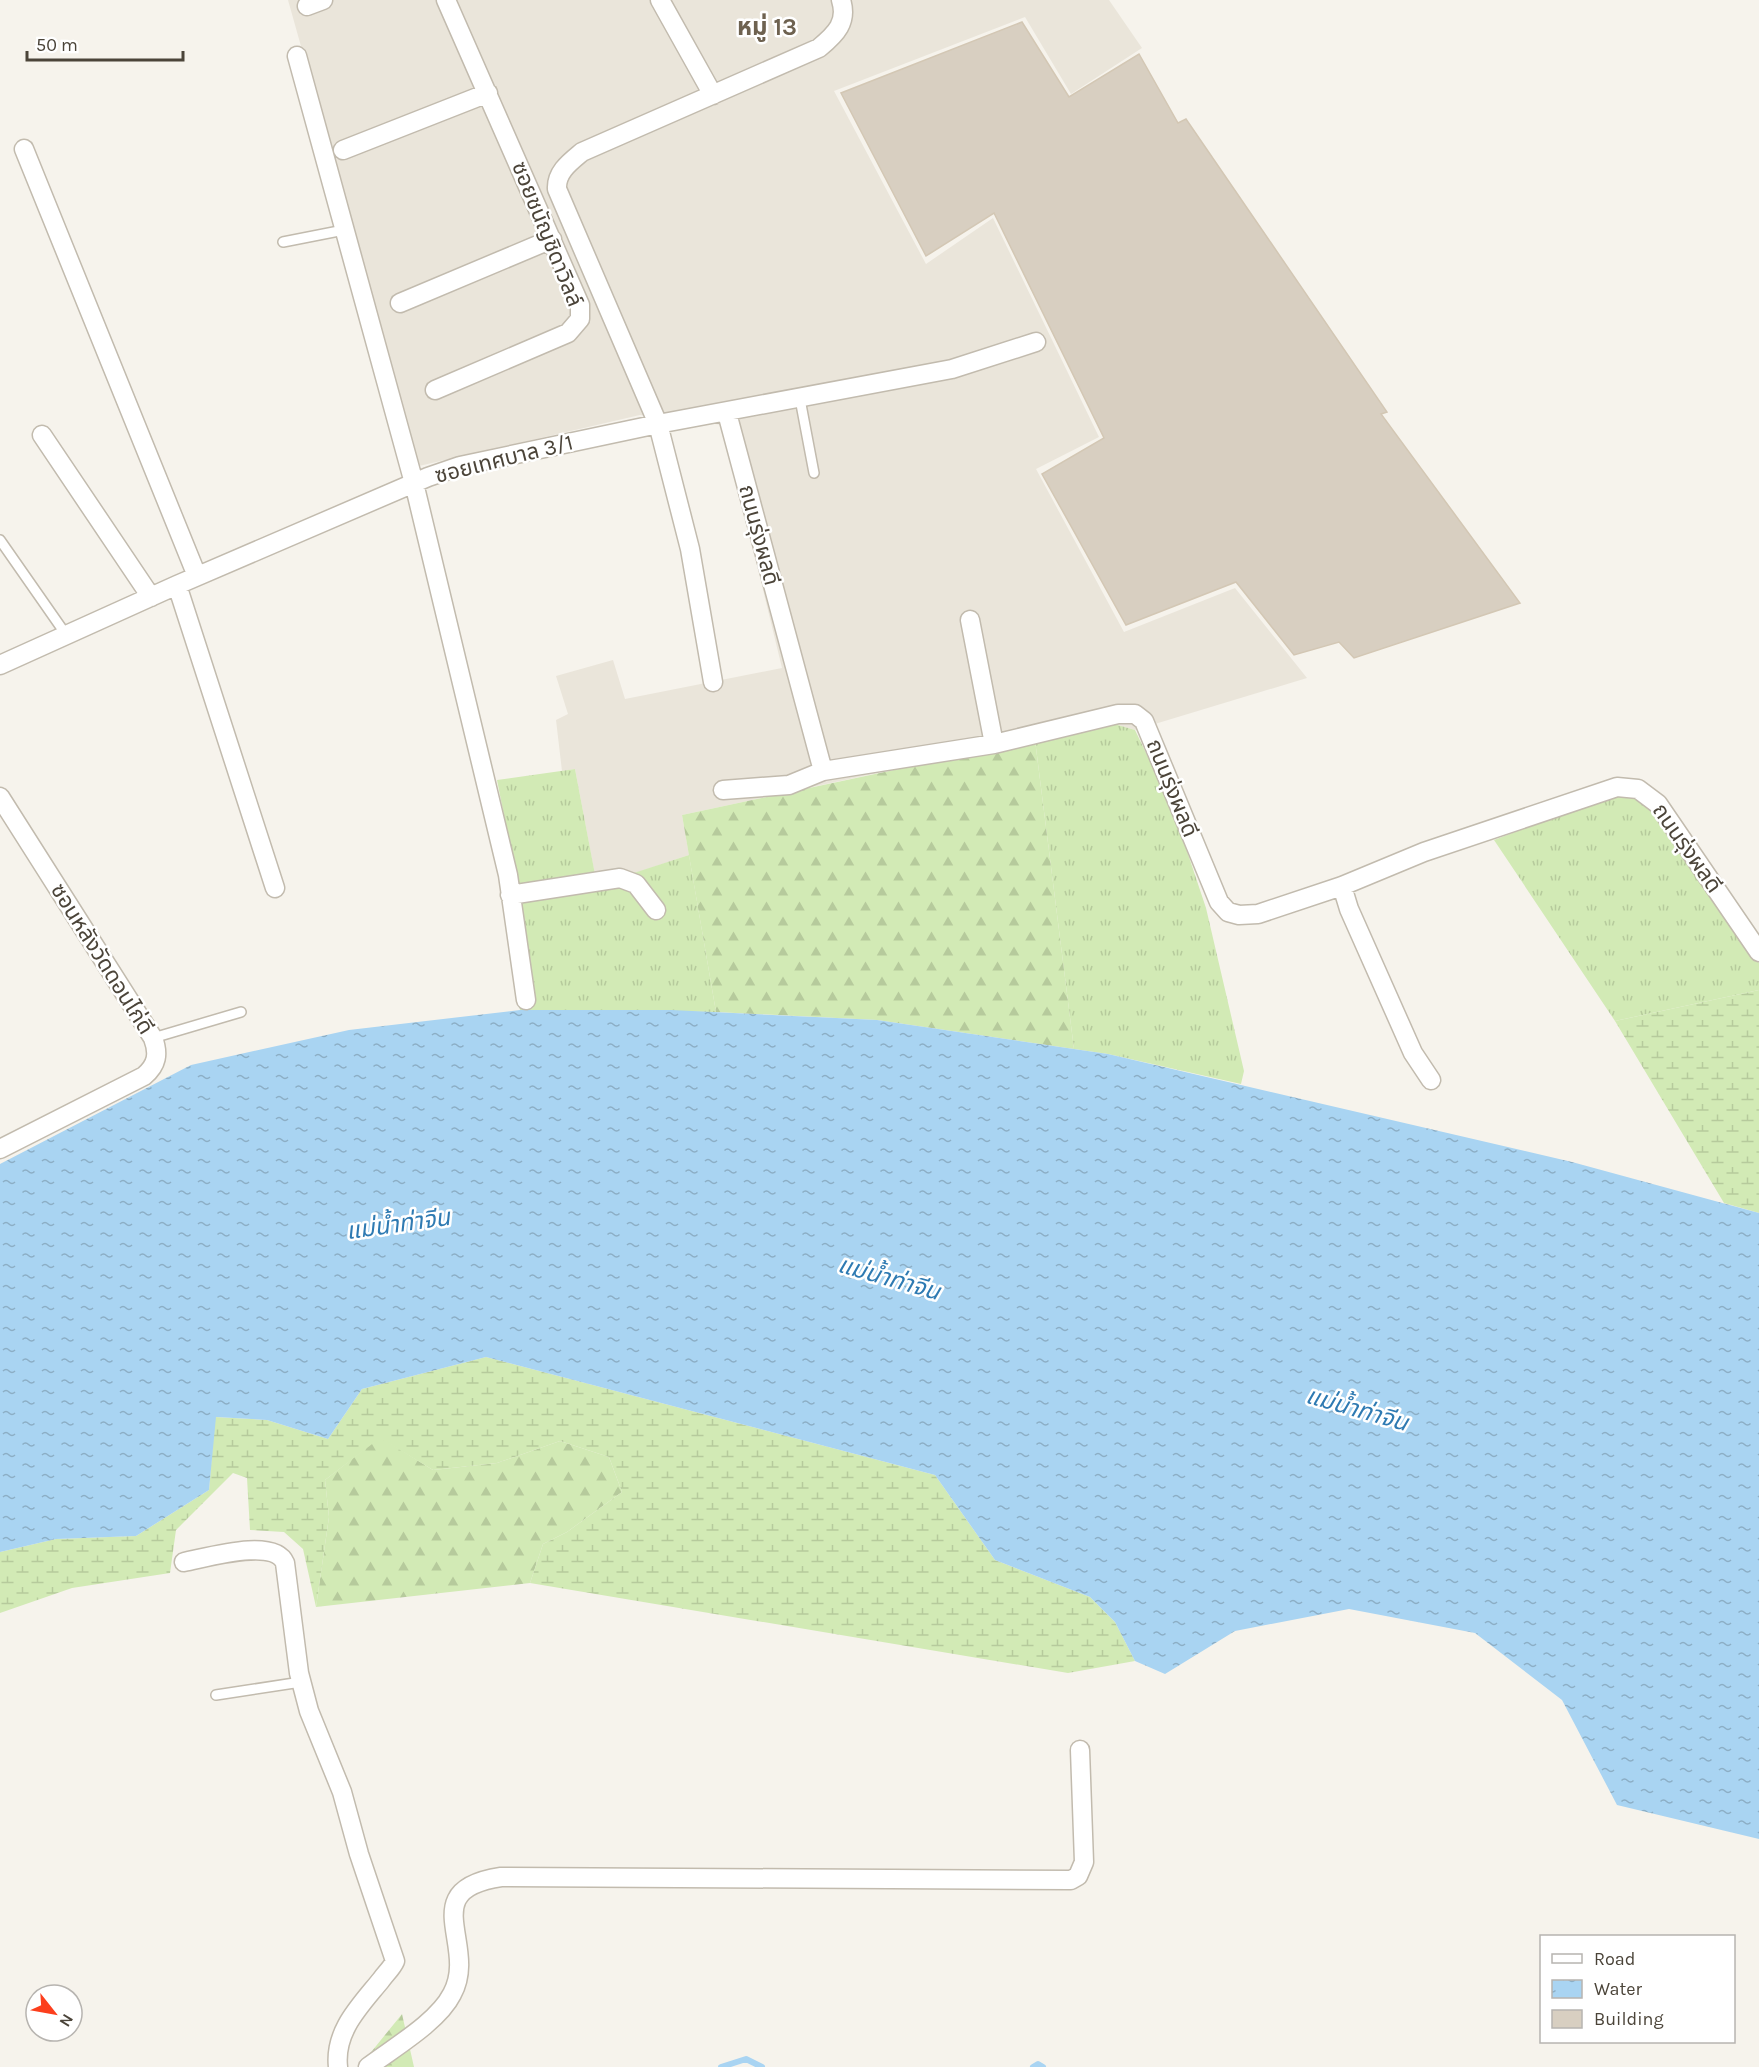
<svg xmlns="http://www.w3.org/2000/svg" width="1759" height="2067" viewBox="0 0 1759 2067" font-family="Karla,'Noto Sans Thai',sans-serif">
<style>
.residential{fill:#eae5da}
.grass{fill:url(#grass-tufts)}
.forest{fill:url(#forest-firs)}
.wetland{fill:url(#wetland-marsh)}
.water{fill:url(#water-ripples)}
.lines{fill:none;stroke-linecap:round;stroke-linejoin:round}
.stream{stroke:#a9d4f2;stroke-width:6}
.building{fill:#d8cfc1;stroke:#d3c7b4;stroke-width:1.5}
.lane-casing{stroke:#c2bbae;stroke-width:12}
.street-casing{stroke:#c2bbae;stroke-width:21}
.lane{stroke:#fff;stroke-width:9}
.street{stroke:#fff;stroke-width:18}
.labels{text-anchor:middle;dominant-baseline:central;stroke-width:5;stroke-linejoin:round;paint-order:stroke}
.street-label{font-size:22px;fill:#4b4439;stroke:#fff}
.neighbourhood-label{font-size:24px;font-weight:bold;fill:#6e6250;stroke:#fff}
.water-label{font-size:24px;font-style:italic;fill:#2e7ab2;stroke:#fff}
</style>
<defs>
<pattern id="grass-tufts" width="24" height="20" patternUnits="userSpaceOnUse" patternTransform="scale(1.5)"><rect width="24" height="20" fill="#d2eab5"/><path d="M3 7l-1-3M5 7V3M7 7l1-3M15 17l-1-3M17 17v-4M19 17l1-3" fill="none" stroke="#b6ca9c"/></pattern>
<pattern id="forest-firs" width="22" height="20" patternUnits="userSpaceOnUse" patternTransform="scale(1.5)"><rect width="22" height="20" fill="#d2eab5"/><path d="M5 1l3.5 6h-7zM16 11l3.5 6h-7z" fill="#b6ca9c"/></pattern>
<pattern id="wetland-marsh" width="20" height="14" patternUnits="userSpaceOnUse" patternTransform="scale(1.5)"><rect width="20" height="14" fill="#d2eab5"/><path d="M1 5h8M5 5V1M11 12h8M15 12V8" fill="none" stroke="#b6ca9c"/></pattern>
<pattern id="water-ripples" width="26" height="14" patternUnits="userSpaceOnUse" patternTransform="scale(1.5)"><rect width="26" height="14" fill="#a9d4f2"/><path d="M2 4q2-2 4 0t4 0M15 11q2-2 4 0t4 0" fill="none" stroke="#8caec5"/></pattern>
</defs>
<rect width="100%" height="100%" fill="#f6f3ec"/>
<path class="residential" d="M288,0H1109L1142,48L1071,94L1025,17L834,91L926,264L993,218L1099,437L1036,469L1124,632L1235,588L1307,678L1135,730L1111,723L682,815L689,855L597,886L575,769L562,771L556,720L568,714L556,676L613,660L625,699L782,668L723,425L640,415L419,466Z"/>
<path class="grass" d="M1111,723L1135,730L1173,809L1206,908L1244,1071L1241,1084L1108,1054L1074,1049L1035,740Z
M575,769L597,885L689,855L716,1012L520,1010L506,925L523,912L497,780Z
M1618,793L1648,801L1759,963V990L1615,1021L1494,840Z"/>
<path class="forest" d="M1035,740L1074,1049L877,1020L716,1012L682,815Z
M380,1437L433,1470L497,1463L560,1441L609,1457L622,1492L567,1532L543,1544L530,1583L316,1607L329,1517L325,1480Z
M402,2014L414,2067H359Z"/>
<path class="wetland" d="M1759,990V1213L1724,1203L1615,1021Z
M486,1357L935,1475L995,1560L1090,1597L1115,1622L1135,1661L1068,1673L530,1583L543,1544L567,1532L622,1492L609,1457L560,1441L497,1463L433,1470L380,1438L325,1480L329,1517L316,1607L303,1549L284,1532L250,1530L247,1478L233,1473L176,1530L170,1573L72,1588L0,1613V1552L56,1539L136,1536L209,1490L215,1417L267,1420L328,1439L362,1389Z"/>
<path class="water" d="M520,1010H672L877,1020L1108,1054L1572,1162L1759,1213V1839L1617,1805L1562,1700L1475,1633L1349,1609L1235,1631L1165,1674L1135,1661L1115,1622L1090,1597L995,1560L935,1475L486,1357L362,1389L328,1439L267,1420L216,1417L209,1490L136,1536L56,1539L0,1552V1164L191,1065L349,1030Z"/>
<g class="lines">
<path class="stream" d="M721,2067L746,2059L762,2067
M1033,2067L1038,2064L1043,2067"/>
</g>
<path class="building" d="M1022,22L1069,97L1139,54L1178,123L1186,119L1387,412L1381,414L1520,603L1354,658L1339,642L1294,655L1236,582L1126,625L1042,474L1104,438L994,213L926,256L841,93Z"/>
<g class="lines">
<g class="lane-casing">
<path id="lane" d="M283,242L344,230
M800,399L814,473
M0,540L67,636
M153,1038L241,1012
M216,1695L301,1682"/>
</g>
<g class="street-casing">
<path id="street" d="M660,0L713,95
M307,6L323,0
M297,56L414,483L508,875L526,1000
M24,149L197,576
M343,150L488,93
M400,303L552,239
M435,390L568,333L580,319V305L446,0
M727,413L823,771L994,744L1118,714H1135L1144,721L1219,902L1228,912L1239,915L1258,914L1342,886L1424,852L1617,787L1638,789L1658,804L1759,952
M42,435L151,597
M177,585L275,888
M970,620L994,744
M0,665L177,585L428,477L460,466L658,424L952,369L1036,342
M713,682L690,549L658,424L557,189C556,172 570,162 582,152L819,48C836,34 848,22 841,0
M723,790L789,785L823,771
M0,797L153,1038C159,1054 157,1065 144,1076L0,1149
M1342,886L1349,909L1413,1053L1431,1080
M510,895L620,878L636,884L656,910
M184,1562C206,1558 274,1537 285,1563L299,1673L309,1711L342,1792L359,1854L395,1961C392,1968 386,1973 381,1980C360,2006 334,2031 338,2067
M368,2067C393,2048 438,2022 452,1994C479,1945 414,1890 501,1877L1071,1880L1078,1876L1084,1862L1080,1750"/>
</g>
<use href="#lane" class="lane"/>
<use href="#street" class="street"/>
</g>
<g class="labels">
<g class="street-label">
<text transform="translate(547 234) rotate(68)">ซอยชนัญชิดาวิลล์</text>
<text transform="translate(504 459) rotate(-14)">ซอยเทศบาล 3/1</text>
<text transform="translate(759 535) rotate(75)">ถนนรุ่งผลดี</text>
<text transform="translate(1172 788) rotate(68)">ถนนรุ่งผลดี</text>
<text transform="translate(1687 848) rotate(55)">ถนนรุ่งผลดี</text>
<text transform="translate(102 959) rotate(58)">ซอนหลังวัดดอนไก่ดี</text>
</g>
<g class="neighbourhood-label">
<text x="767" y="27">หมู่ 13</text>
</g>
<g class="water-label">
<text transform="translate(398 1224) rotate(-8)">แม่น้ำท่าจีน</text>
<text transform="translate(889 1278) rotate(16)">แม่น้ำท่าจีน</text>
<text transform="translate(1357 1409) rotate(16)">แม่น้ำท่าจีน</text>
</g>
</g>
<rect x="1540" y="1935" width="195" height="108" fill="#ffffff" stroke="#b7b4b0" stroke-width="1.5"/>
<rect x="1552" y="1954" width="30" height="9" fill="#ffffff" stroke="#b7b4b0" stroke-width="1.5"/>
<text x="1594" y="1965" font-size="18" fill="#4b4439">Road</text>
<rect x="1552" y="1980" width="30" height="18" fill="url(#water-ripples)" stroke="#b7b4b0" stroke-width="1.5"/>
<text x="1594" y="1995" font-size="18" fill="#4b4439">Water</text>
<rect x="1552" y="2010" width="30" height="18" fill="#d8cfc1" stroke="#b7b4b0" stroke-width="1.5"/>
<text x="1594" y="2025" font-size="18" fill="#4b4439">Building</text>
<g transform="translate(54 2013) rotate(121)"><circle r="28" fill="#ffffff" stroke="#b7b4b0" stroke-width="1.5"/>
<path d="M0-4.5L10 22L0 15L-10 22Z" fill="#fc3f1d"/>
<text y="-9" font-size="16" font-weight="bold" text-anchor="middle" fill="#4b4439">N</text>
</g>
<path d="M27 51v9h156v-9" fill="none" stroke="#4b4439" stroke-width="3"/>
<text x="36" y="51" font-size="18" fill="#4b4439" stroke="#ffffff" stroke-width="4.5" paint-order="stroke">50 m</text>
</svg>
